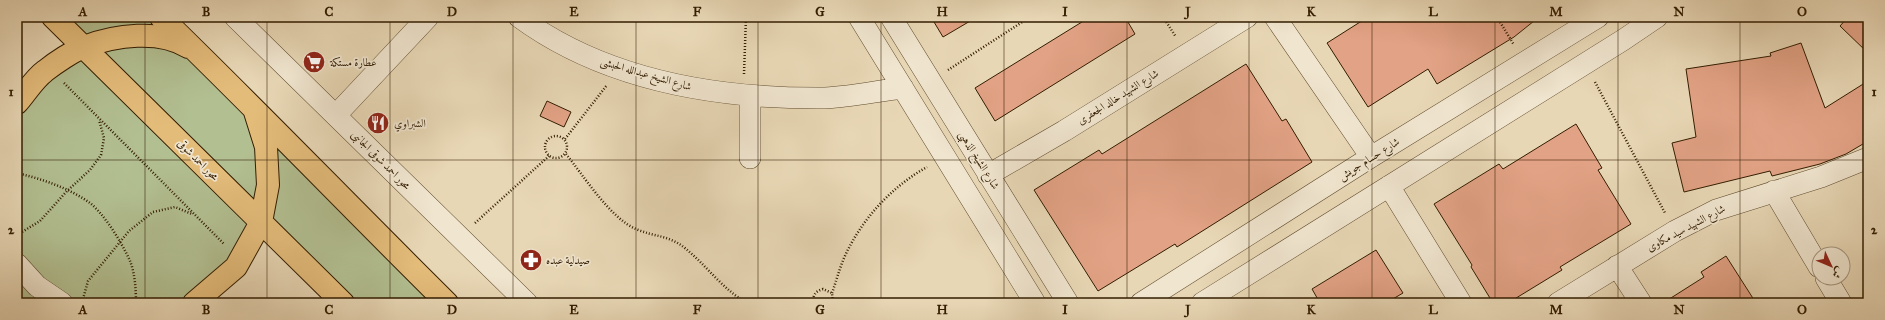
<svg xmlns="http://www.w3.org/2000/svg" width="1885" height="320" viewBox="0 0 1885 320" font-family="'IM FELL Great Primer',Amiri,serif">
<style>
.green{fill:#b2bf91;stroke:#726e48}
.building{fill:#e2a285;stroke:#321c00}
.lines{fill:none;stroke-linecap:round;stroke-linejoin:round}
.minor-casing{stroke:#604b2d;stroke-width:22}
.major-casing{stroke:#321c00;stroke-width:24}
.path{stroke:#321c00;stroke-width:2.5;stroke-dasharray:1 2;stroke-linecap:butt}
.minor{stroke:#f0e5cf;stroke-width:21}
.major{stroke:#e4bc7a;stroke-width:22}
.grid{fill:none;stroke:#321c00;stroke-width:1;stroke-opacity:0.55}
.labels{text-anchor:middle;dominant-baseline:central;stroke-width:3.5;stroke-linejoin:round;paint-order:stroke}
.poi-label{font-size:11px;fill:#321c00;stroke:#f0e5cf;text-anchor:start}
.street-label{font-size:11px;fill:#321c00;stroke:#f0e5cf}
.neatline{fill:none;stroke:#321c00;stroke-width:1.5}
.grid-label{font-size:13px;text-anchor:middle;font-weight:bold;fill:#321c00}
</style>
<rect width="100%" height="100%" fill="#e8d7b5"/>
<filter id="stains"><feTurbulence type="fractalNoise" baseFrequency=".005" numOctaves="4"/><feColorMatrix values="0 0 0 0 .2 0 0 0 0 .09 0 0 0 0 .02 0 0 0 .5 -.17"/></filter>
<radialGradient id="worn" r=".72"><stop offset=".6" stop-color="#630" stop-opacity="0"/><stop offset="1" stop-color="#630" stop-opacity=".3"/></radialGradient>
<path class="green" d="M53,17H161L447,303H343L261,223L194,303H17V103L83,47Z"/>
<path class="building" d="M931,17H977L943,37Z
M1090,17H1125L1135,34L995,121L975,88Z
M1368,17H1539L1514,37L1437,84L1428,69L1368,107L1327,43Z
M1848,17H1868V53L1840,26Z
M1801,43L1825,108L1868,81V141L1846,154L1820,164L1772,176L1770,171L1684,192L1672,143L1696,137L1686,69L1771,56L1770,53Z
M1246,64L1282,121L1286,119L1312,162L1177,247L1175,244L1098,291L1034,190L1099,150L1102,154Z
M547,101L571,112L564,127L540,116Z
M1576,124L1602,168L1598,170L1631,224L1560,267L1562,270L1508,303H1493L1471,267L1472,265L1434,204L1499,164L1503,169Z
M1376,250L1403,293L1386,303H1320L1312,289Z
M1726,256L1756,303H1663L1704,277L1701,272Z"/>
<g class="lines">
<g class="minor-casing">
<path id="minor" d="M235,17L527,303
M519,17C606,81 719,99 825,98C851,97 877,91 903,88
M859,17L1035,303
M891,17L1068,303
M1275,17L1371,157
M750,96V158
M336,115L428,17
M988,175L1064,131L1247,17
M1389,186L1461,303
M1774,191L1819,267
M17,264L37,286L62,303
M1617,266L1641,303
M1826,278L1841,303
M1141,303L1371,157L1598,17
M1202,303L1623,40L1657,17
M1558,303L1675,231L1716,210L1821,177L1868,158"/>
</g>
<g class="major-casing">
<path id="major" d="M53,17L343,303
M161,17C258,111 351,208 447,303
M17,103C26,93 34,79 45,71C55,63 73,51 84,47C115,35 160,29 188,47
M194,303L236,267L261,222L268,185L266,147L255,112"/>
</g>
<path class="path" d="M1163,17L1176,37
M1497,17L1514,45
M948,70L1030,17
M744,74L746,17
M1595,82L1665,213
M64,83L224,244
M545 147a11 11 0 1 1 22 0a11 11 0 1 1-22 0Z
M565,139L607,85
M566,154C583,175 611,219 636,229C654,237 670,235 686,249C705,264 726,293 748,303
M17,173C42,179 69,188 90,203C105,215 122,243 130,261C135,273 136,290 136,303
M475,223L549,156
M17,235L40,221L67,191L90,170L101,155L104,138L99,120
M832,293C836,282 839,270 844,258C861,220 891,187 927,167
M83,299L88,281L129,231L153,212L175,207L192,214
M814,303C812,295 816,291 823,289L832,293L833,303"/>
<use href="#minor" class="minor"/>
<use href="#major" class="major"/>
</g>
<path class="grid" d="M145,17V303M267,17V303M390,17V303M513,17V303M636,17V303M758,17V303M881,17V303M1004,17V303M1127,17V303M1249,17V303M1372,17V303M1495,17V303M1618,17V303M1740,17V303M17,160H1868"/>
<defs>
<g id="supermarket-disc" transform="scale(1.15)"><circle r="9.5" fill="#8f2418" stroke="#f0e5cf"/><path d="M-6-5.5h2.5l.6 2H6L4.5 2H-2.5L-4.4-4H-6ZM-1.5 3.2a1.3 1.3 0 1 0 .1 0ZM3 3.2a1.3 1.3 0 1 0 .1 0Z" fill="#fff"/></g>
<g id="restaurant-disc" transform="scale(1.15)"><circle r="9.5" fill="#8f2418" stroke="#f0e5cf"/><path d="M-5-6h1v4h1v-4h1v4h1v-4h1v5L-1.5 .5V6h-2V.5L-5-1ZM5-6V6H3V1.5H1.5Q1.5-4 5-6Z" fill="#fff"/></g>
<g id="pharmacy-disc" transform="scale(1.15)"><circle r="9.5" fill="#8f2418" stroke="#f0e5cf"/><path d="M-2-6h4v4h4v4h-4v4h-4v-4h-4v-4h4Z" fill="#fff"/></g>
</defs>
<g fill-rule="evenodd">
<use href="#supermarket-disc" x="314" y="62"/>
<use href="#restaurant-disc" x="378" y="123"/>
<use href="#pharmacy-disc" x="531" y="260"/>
</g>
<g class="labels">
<g class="poi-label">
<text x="330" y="62">عطارة مستكة</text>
<text x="394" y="123">الشبراوي</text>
<text x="546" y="260">صيدلية عبده</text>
</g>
<g class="street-label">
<text transform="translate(646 74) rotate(16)">شارع الشيخ عبدالله الحبشى</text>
<text transform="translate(1118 97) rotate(-32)">شارع الشهيد خالد الجعفرى</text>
<text transform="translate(1369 159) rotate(-32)">شارع حسام جويش</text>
<text transform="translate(198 160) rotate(45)">محور احمد شوقى</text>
<text transform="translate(381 160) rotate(45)">محور احمد شوقى الجانبى</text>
<text transform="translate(979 160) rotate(58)">شارع الشيخ الذهبى</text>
<text transform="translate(1686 228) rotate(-28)">شارع الشهيد سيد مكاوى</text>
</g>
</g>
<rect width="1885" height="320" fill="none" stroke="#e8d7b5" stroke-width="44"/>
<g transform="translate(1831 266) rotate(134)"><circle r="19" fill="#f0e5cf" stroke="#a4957c"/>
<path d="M0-3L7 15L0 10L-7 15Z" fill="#8f2418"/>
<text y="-6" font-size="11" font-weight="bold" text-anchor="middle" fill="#321c00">ش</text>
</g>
<rect x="22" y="22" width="1841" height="276" class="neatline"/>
<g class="grid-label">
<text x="83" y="16">A</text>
<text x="206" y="16">B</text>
<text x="329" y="16">C</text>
<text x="452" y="16">D</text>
<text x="574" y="16">E</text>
<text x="697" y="16">F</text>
<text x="820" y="16">G</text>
<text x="942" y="16">H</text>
<text x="1065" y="16">I</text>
<text x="1188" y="16">J</text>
<text x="1311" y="16">K</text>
<text x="1433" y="16">L</text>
<text x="1556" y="16">M</text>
<text x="1679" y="16">N</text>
<text x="1802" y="16">O</text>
<text x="11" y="96">1</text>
<text x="1874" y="96">1</text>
<text x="11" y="234">2</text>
<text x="1874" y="234">2</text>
<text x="83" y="314">A</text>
<text x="206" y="314">B</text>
<text x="329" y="314">C</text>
<text x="452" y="314">D</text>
<text x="574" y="314">E</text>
<text x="697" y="314">F</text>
<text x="820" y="314">G</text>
<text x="942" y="314">H</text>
<text x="1065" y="314">I</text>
<text x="1188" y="314">J</text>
<text x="1311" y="314">K</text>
<text x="1433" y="314">L</text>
<text x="1556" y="314">M</text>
<text x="1679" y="314">N</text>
<text x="1802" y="314">O</text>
</g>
<rect width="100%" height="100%" filter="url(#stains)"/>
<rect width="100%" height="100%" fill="url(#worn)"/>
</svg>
